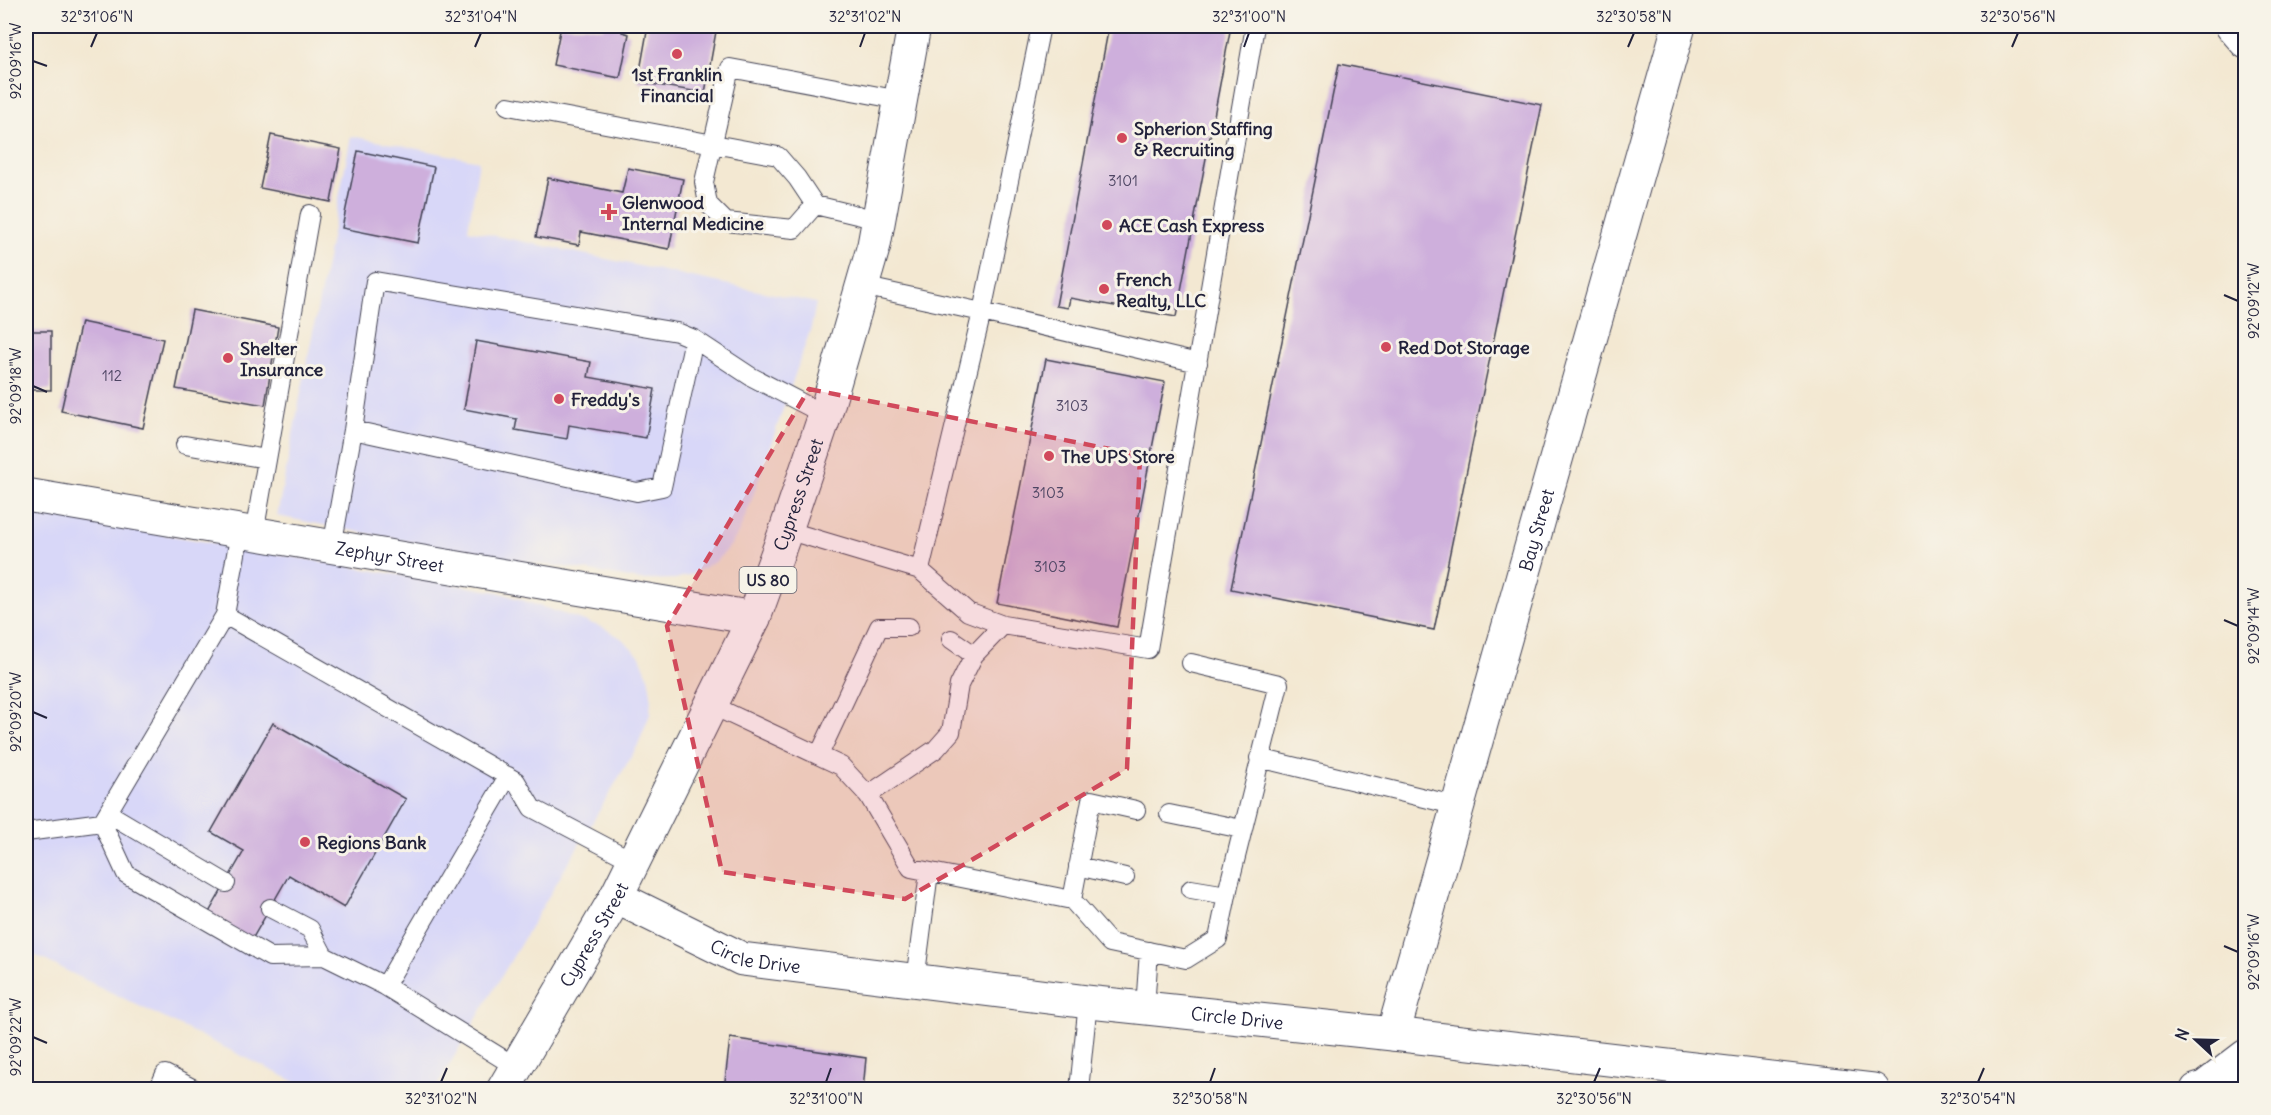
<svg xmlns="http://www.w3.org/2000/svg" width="2271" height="1115" viewBox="0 0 2271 1115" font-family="Delius,sans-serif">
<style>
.built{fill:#d8d7f8}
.building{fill:#ceafdc}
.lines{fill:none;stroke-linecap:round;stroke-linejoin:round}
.service-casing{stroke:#414052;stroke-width:20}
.minor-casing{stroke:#414052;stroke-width:35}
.primary-casing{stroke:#414052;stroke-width:35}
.service{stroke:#fff;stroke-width:18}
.minor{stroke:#fff;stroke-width:33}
.primary{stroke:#fff;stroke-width:33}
.marked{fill:#d1495b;fill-opacity:0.2;stroke:#d1495b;stroke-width:4.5;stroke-dasharray:12 8;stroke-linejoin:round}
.ticks{fill:none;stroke:#22223b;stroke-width:2}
.poi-dot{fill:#d1495b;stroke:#f7f3e8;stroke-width:2}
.labels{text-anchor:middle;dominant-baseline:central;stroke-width:6;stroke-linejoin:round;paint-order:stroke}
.number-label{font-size:15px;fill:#4d4563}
.shield{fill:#f7f3e8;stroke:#62616f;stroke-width:1.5}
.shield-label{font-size:16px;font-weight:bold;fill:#22223b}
.poi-label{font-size:18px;font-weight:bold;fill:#22223b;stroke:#f7f3e8;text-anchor:start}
.street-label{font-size:18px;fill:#22223b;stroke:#f7f3e8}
.neatline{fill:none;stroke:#22223b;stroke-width:2}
.ticks-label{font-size:15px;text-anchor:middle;fill:#22223b}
</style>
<rect width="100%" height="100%" fill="#f7f3e8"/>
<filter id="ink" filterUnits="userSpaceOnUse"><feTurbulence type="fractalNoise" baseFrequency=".0167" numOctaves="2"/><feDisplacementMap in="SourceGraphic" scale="12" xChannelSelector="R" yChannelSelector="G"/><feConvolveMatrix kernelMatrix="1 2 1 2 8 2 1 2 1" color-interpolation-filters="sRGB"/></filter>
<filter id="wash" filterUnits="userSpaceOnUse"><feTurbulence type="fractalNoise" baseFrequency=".008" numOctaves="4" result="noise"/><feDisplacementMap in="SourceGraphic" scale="24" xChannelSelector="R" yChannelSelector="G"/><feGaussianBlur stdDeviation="1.35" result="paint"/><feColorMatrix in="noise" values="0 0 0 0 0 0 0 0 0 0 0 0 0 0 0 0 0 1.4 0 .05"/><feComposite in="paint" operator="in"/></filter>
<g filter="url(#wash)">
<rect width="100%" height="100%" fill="#f3e8d2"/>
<path class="built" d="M351,136L479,161L468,230L816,303L811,328L751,502L739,532L730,546L716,561L693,574L675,579L641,580L574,568L503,560L277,516Z
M43,515L63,517L498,592L602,627L621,638L640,656L648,676L651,694L650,714L638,745L435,1089H310L26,951V517Z"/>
<g id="blocks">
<path class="building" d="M561,26H584L603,29V26H624L622,32L629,34L620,78L553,65Z
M648,26H717L705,93L638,82Z
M1109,26H1231L1176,317L1070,298L1068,308L1056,306Z
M1339,64L1542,105L1434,630L1231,589Z
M271,135L341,149L331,202L260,188Z
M358,151L434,167L418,243L342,228Z
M628,168L683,179L669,249L581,232L579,245L536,237L548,178L622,193Z
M192,310L278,327L265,405L176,389Z
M81,322L163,339L143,428L61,411Z
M26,331H51V390H26Z
M476,341L591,362L588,377L655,389L646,438L569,425L567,439L515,430L517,419L464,409Z
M1046,359L1165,382L1117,627L997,603Z
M273,723L406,799L344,908L289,875L251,941L207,916L244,851L211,832Z
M730,1038L866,1058L863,1090H724Z"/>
</g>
</g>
<g filter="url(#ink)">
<use href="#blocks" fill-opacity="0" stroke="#414052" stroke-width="1.5"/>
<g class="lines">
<g class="service-casing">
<path id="service" d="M508,106L778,156L797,178L815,205
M878,220L815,205L794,229L726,222L708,204L704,182L730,68L900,100
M862,286L982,312L1198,363
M353,430L637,492L662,487L694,339
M185,445L267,459
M786,530L920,570L968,612L1003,625
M254,534L310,214
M332,547L353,430L375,281L677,332L694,339L750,376L825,415
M920,570L982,312L1041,26
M225,615L516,781L532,808L633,861
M951,639L974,655
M711,705L841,766L868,795L911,868L1072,900L1091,800L1136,810
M819,755L879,627H909
M1259,758L1458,806
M508,776L385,986L516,1067
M868,795L936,749L951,732L959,685L974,655L1003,625L1148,649L1255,26
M108,813L226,883
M1169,814L1242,829
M102,822L126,874L270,957L324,956L385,986
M26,832L102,822L225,615L240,532
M1078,866L1125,877
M1191,889L1227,895
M1072,900L1110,943L1186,959L1218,939L1229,885L1279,684L1191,663
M270,908L310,929L324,956
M915,981L929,872
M1145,1008L1149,951
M158,1090L165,1074L196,1090
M1079,1090L1088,1002"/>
</g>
<g class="minor-casing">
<g id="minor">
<path d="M2232,26L2246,42"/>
<path id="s1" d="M26,495L754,618"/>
<path id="s2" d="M616,897L742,959L1088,1002L1393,1034L1873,1090"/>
<path id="s3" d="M1393,1034L1679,26"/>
<path d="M2197,1090L2204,1088L2246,1056"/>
</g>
</g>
<g class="primary-casing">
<g id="primary">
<path id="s4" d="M503,1090L616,897L754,618L786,530L825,415L874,245L914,26"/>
</g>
</g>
<use href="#service" class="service"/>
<use href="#minor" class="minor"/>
<use href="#primary" class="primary"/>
</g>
</g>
<path class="marked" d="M809,389L1140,455L1127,769L905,899L722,872L667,626Z"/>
<path class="ticks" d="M91,47L97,33M475,47L481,33M860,47L865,33M1244,47L1249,33M1628,47L1634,33M2012,47L2018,33M33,61L47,66M2224,295L2238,301M33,386L47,392M2224,620L2238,626M33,712L47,718M2224,946L2238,952M33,1037L47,1043M441,1082L447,1068M826,1082L831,1068M1210,1082L1215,1068M1594,1082L1600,1068M1978,1082L1984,1068"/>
<g class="poi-dot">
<circle cx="677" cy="54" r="6"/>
<circle cx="1122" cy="138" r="6"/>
<path d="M606 203h6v6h6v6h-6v6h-6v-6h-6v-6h6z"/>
<circle cx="1107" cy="225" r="6"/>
<circle cx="1104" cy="289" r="6"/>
<circle cx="1386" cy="347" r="6"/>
<circle cx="228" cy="358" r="6"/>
<circle cx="559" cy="399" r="6"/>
<circle cx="1049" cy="456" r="6"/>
<circle cx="305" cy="842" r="6"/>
</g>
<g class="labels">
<g class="number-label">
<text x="1123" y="180">3101</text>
<text x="112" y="375">112</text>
<text x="1072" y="405">3103</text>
<text x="1048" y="492">3103</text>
<text x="1050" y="566">3103</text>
</g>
<rect class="shield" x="739.5" y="567" width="57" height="26" rx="4.5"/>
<g class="shield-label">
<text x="768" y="580">US 80</text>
</g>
<g class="poi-label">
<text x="677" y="74" text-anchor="middle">1st Franklin<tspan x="677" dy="21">Financial</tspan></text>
<text x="1134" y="128">Spherion Staffing<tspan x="1134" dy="21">&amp; Recruiting</tspan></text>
<text x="622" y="202">Glenwood<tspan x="622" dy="21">Internal Medicine</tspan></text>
<text x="1119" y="225">ACE Cash Express</text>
<text x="1116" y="279">French<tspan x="1116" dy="21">Realty, LLC</tspan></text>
<text x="1398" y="347">Red Dot Storage</text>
<text x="240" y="348">Shelter<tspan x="240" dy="21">Insurance</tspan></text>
<text x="571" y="399">Freddy's</text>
<text x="1061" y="456">The UPS Store</text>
<text x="317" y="842">Regions Bank</text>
</g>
<g class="street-label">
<text stroke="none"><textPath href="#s4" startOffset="666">Cypress Street</textPath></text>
<text stroke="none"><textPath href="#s3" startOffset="524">Bay Street</textPath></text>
<text stroke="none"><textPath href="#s1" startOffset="369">Zephyr Street</textPath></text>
<text stroke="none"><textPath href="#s4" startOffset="180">Cypress Street</textPath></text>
<text stroke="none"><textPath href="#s2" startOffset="153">Circle Drive</textPath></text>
<text stroke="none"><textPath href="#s2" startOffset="639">Circle Drive</textPath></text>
</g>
</g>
<rect width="2271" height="1115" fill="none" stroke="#f7f3e8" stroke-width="66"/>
<g transform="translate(2196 1040) rotate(292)" stroke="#f7f3e8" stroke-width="4.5" paint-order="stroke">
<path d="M0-4.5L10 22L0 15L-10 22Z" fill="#22223b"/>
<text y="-9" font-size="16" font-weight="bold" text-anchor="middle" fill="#22223b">N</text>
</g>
<rect x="33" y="33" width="2205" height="1049" class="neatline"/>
<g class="ticks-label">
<text x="97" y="22">32°31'06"N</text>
<text x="481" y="22">32°31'04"N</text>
<text x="865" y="22">32°31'02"N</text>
<text x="1249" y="22">32°31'00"N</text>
<text x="1634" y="22">32°30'58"N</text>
<text x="2018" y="22">32°30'56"N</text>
<text transform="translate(16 61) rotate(-90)" y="5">92°09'16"W</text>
<text transform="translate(2254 301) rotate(-90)" y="5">92°09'12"W</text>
<text transform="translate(16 386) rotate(-90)" y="5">92°09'18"W</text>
<text transform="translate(2254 626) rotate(-90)" y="5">92°09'14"W</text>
<text transform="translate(16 712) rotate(-90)" y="5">92°09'20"W</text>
<text transform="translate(2254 952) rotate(-90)" y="5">92°09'16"W</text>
<text transform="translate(16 1037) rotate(-90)" y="5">92°09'22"W</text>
<text x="441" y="1104">32°31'02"N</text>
<text x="826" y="1104">32°31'00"N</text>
<text x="1210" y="1104">32°30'58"N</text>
<text x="1594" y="1104">32°30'56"N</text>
<text x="1978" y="1104">32°30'54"N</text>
</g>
</svg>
